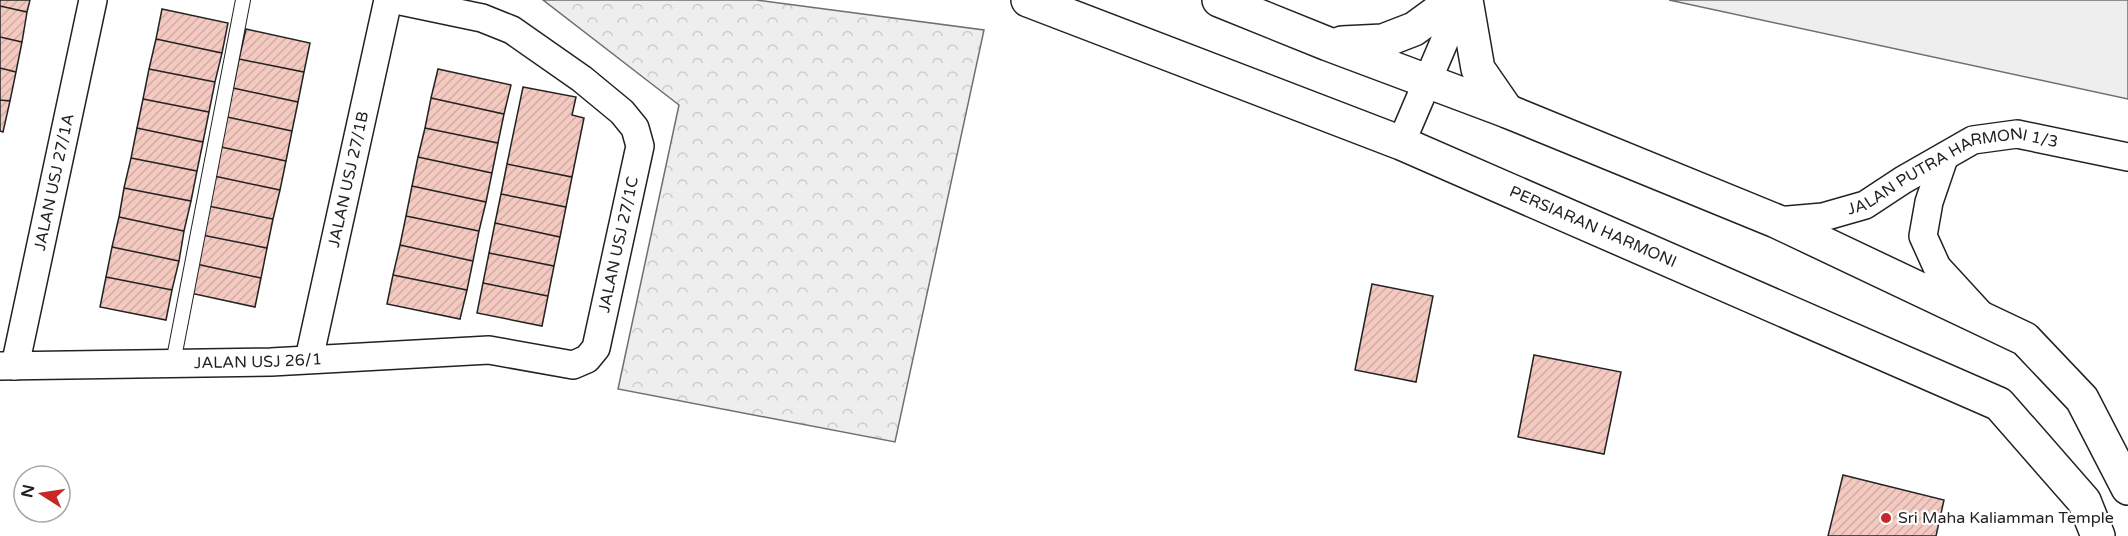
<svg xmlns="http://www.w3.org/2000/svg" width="2128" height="536" viewBox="0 0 2128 536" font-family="'Varela Round',sans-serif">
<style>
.grass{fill:#eee;stroke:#6f6f6f;stroke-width:1.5}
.park{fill:url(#park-crowns);stroke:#6f6f6f;stroke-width:1.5}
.building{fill:url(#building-hatch);stroke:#222;stroke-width:1.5}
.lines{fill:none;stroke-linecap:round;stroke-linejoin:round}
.lane-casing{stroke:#222;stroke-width:16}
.street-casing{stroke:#222;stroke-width:30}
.secondary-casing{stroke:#222;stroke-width:36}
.lane{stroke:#fff;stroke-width:14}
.street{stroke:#fff;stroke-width:27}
.secondary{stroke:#fff;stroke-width:33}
.poi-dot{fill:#c62828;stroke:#fff;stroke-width:2}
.labels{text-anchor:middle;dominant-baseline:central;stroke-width:4.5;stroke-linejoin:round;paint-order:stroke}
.street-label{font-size:16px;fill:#222;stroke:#fff}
.poi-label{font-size:16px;fill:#222;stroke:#fff;text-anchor:start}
</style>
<defs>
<pattern id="park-crowns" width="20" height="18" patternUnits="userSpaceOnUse" patternTransform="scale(1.5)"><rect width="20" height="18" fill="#eee"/><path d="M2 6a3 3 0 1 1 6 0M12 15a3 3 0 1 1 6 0" fill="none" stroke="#ccc"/></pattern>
<pattern id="building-hatch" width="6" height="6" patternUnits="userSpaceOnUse" patternTransform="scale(1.5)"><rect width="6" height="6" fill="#f3c9c0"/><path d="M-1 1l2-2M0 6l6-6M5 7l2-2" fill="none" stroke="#d0aca5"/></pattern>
</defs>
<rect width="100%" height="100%" fill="#fff"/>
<path class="grass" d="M1669,0H2128V99Z"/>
<path class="park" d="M543,0H756L984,30L895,442L618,389L679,105Z"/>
<path class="building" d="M0,0H30L27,12L0,6Z
M0,6L27,12L22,42L0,37Z
M162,9L228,23L222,53L156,39Z
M246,29L310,43L304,72L239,59Z
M0,37L22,42L16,72L0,68Z
M156,39L222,53L215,82L149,69Z
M239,59L304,72L298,102L233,88Z
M0,68L16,72L10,101L0,100Z
M149,69L215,82L209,112L143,99Z
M438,69L511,85L504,114L431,98Z
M523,87L576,97L572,115L584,118L572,177L507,164Z
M233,88L298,102L292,131L227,117Z
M431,98L504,114L498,143L425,128Z
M143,99L209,112L203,142L137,128Z
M0,100L10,101L3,132L0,131Z
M227,117L292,131L286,161L221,147Z
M137,128L203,142L197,171L131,158Z
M425,128L498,143L492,173L418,157Z
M221,147L286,161L280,190L214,176Z
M418,157L492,173L486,202L412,186Z
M131,158L197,171L191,201L124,188Z
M507,164L572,177L566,207L501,194Z
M214,176L280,190L273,219L208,206Z
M412,186L486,202L479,231L406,216Z
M124,188L191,201L184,231L119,217Z
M501,194L566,207L560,237L495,223Z
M208,206L273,219L267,248L202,235Z
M406,216L479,231L473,261L400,245Z
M119,217L184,231L179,261L112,247Z
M495,223L560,237L554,266L489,253Z
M202,235L267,248L261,278L196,264Z
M400,245L473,261L467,290L393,275Z
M112,247L179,261L172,290L106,277Z
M489,253L554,266L548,296L483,283Z
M196,264L261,278L255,307L190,293Z
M393,275L467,290L460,319L387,304Z
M106,277L172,290L166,320L100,307Z
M483,283L548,296L542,326L477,313Z
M1372,284L1433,296L1416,382L1355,370Z
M1534,355L1621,372L1604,454L1518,437Z
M1843,475L1944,500L1936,536H1828Z"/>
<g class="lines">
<g class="lane-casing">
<path id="lane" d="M173,363L243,0"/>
</g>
<g class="street-casing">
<g id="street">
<path d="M1401,143L1462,0"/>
<path d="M1944,158L1929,202L1923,236L1937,267L1982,316"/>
<path id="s1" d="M1776,221L1823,217L1865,205L1903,180L1973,140L2017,134L2128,157"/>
<path id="s2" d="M309,359L388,0"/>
<path id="s3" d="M0,366L271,362L489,350L573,365L587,359L596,348L640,146L635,128L622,112L582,79L512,30L482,18L396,0"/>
<path id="s4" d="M15,366L93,0"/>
</g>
</g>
<g class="secondary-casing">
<g id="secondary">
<path id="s5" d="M1028,0L1401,143L1999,404L2084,501L2098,536"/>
<path d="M1219,0L1328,44L1507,111L1776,221L2025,339L2082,399L2128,488"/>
<path d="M1466,0L1478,69L1507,111"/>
<path d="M1342,43L1383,41L1414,29L1454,0"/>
</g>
</g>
<use href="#lane" class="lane"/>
<use href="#street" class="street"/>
<use href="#secondary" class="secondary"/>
</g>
<circle class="poi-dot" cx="1886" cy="518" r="6"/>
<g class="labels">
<g class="street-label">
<text stroke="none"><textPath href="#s1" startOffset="188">JALAN PUTRA HARMONI 1/3</textPath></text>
<text stroke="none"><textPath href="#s2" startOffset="184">JALAN USJ 27/1B</textPath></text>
<text stroke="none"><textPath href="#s4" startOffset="188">JALAN USJ 27/1A</textPath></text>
<text stroke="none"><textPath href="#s5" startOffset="609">PERSIARAN HARMONI</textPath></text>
<text stroke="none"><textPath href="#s3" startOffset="710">JALAN USJ 27/1C</textPath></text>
<text stroke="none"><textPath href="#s3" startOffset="258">JALAN USJ 26/1</textPath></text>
</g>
<g class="poi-label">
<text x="1898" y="518">Sri Maha Kaliamman Temple</text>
</g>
</g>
<g transform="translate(42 494) rotate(282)"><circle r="28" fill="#ffffff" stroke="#a7a7a7" stroke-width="1.5"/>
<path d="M0-4.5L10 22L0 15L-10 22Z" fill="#c62828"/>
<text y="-9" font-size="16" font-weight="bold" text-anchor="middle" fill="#222222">N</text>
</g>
</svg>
